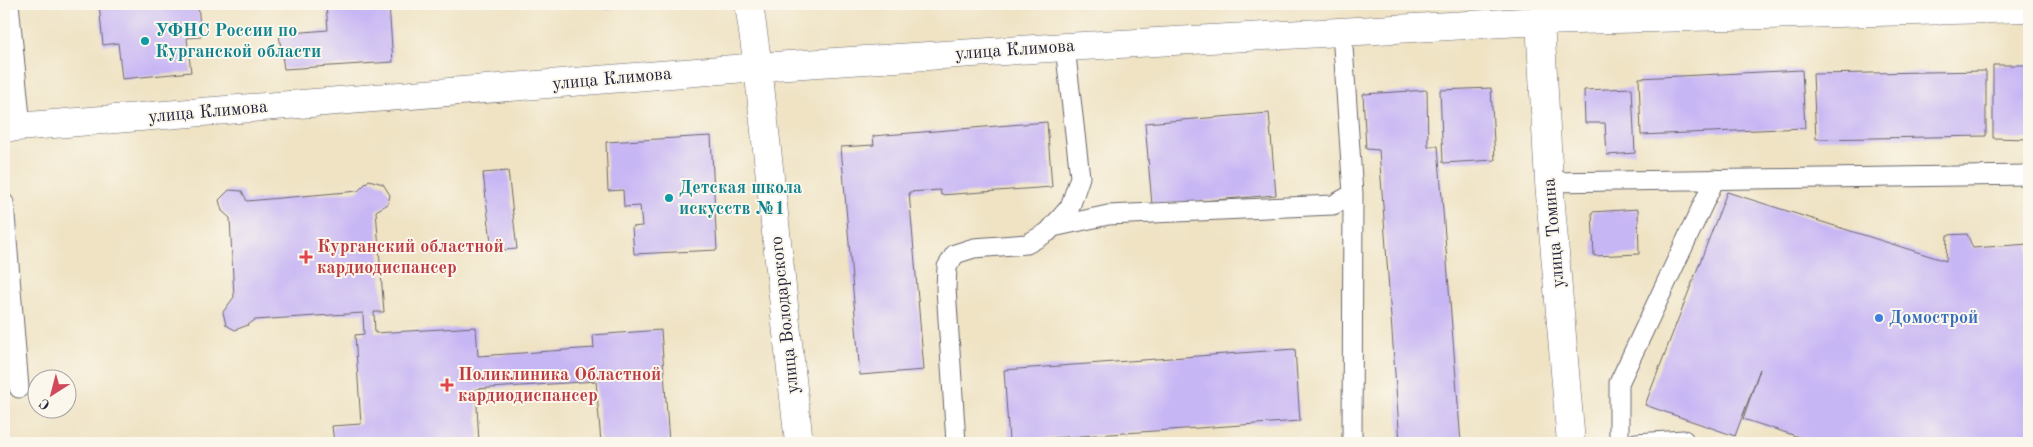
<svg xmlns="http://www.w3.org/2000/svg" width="2033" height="447" viewBox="0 0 2033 447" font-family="'Old Standard TT',serif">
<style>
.building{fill:#c7b6f4}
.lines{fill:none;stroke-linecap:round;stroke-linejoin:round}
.lane-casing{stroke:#6a666b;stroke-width:21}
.street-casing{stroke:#6a666b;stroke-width:29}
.lane{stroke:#fff;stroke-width:19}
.street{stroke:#fff;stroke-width:28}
.culture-dot{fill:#0f9aa8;stroke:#fbf7ec;stroke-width:2}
.health-dot{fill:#e0444e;stroke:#fbf7ec;stroke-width:2}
.shop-dot{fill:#3f7fe0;stroke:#fbf7ec;stroke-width:2}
.labels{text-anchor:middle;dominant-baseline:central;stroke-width:4;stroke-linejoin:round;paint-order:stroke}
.culture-label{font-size:18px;font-weight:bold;fill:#0d838f;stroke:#fbf7ec;text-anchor:start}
.street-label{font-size:18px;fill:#22223b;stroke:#fbf7ec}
.health-label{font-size:18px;font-weight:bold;fill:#be3a42;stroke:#fbf7ec;text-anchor:start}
.shop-label{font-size:18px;font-weight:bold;fill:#366cbe;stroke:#fbf7ec;text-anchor:start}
</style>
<rect width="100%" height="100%" fill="#fbf7ec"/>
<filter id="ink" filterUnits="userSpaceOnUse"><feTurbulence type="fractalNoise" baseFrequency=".02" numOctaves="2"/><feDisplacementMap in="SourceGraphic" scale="10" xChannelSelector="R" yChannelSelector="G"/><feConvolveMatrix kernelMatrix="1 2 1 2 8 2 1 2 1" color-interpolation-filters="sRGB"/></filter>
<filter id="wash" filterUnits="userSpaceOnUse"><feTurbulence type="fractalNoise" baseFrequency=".0096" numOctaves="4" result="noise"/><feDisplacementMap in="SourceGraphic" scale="20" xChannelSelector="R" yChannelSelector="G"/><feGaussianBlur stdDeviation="1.12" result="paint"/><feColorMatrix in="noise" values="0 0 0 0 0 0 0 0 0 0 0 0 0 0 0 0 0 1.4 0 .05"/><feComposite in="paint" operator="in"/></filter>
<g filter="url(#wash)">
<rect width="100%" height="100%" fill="#efe3c4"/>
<g id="blocks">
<path class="building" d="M99,4H198L201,37L187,38L191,72L122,79L118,43L103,45Z
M326,4H389L393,62L284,69L279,34L328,30Z
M604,4H647V5L605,9Z
M1993,65H2029V139L1993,138Z
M1802,70L1805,128L1641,135L1639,78Z
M1986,71V136L1816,139L1813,74Z
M1491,88L1495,160L1443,163L1440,90Z
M1632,88L1635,153L1607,155L1605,123H1585L1584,90Z
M1427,90L1428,146H1438L1461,443H1400L1379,150L1366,149L1363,94Z
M1269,113L1276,195L1152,205L1145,123Z
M1047,122L1052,187L941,195L940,190L909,192L924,370L860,375L841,147L874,145L873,136Z
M711,136L717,250L634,254L632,227L642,226L640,206L624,207L623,190L608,191L606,142Z
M508,171L517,249L492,251L483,173Z
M369,180L383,184L390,195L388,204L376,211L384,312H374L375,333L476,327L478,356L594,348L593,335L661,330L669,443H601L596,381L476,389L479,443H363V441L334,443L332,426L361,424L355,335L364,334L363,313L255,320L248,325L235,330L226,325L223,312L234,297L230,218L222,211L219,200L229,190L242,191L247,201L358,191Z
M1727,192L1946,261L1947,235L1967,234L1973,248L2029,244V443H1818L1743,419L1760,369L1735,436L1645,405Z
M1638,209L1639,254L1594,256L1592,212Z
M1295,349L1300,421L1009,441L1004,370Z"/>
</g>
</g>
<g filter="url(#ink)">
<use href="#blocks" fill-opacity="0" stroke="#6a666b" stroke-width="1"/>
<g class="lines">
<g class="lane-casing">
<path id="lane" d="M9,4L21,127
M1342,32L1353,194L1352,443
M1549,182L2029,175
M4,203L19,388
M1053,227L1108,215L1333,205L1353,194
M956,443L946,288L947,267L955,254L974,248L1027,244L1048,232L1070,207L1080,177L1065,47
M1619,443V383L1715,179
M1636,443L1684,440"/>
</g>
<g class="street-casing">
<path id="street" d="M749,4L758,67L799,443
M1540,21L1549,182L1571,443
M4,128L758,67L1065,47L1540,21L2029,8"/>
</g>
<use href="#lane" class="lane"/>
<use href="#street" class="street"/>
</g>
</g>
<g class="culture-dot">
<circle cx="145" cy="41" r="5"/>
<circle cx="669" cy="198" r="5"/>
</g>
<g class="health-dot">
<path d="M303.5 249.5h5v5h5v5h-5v5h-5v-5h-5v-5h5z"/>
<path d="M444.5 377.5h5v5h5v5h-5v5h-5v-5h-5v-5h5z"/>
</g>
<circle class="shop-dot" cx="1879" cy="318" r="5"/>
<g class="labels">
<g class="culture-label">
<text x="155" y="31">УФНС России по<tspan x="155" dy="21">Курганской области</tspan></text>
<text x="679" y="188">Детская школа<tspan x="679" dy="21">искусств №1</tspan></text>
</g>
<g class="street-label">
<text transform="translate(1015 50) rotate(-4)">улица Климова</text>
<text transform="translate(612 79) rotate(-5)">улица Климова</text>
<text transform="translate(208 112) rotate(-5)">улица Климова</text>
<text transform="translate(1554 233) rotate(-95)">улица Томина</text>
<text transform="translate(785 315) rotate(-96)">улица Володарского</text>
</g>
<g class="health-label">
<text x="317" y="247">Курганский областной<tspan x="317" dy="21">кардиодиспансер</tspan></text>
<text x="458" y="375">Поликлиника Областной<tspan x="458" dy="21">кардиодиспансер</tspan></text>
</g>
<g class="shop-label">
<text x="1889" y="318">Домострой</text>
</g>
</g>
<rect width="2033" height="447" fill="none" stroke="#fbf7ec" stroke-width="20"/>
<g transform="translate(52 394) rotate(216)"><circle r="24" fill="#fbf7ec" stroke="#a4a2a5"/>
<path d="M0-4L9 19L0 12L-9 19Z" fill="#d1495b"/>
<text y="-8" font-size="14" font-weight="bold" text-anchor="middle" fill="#22223b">С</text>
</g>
</svg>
